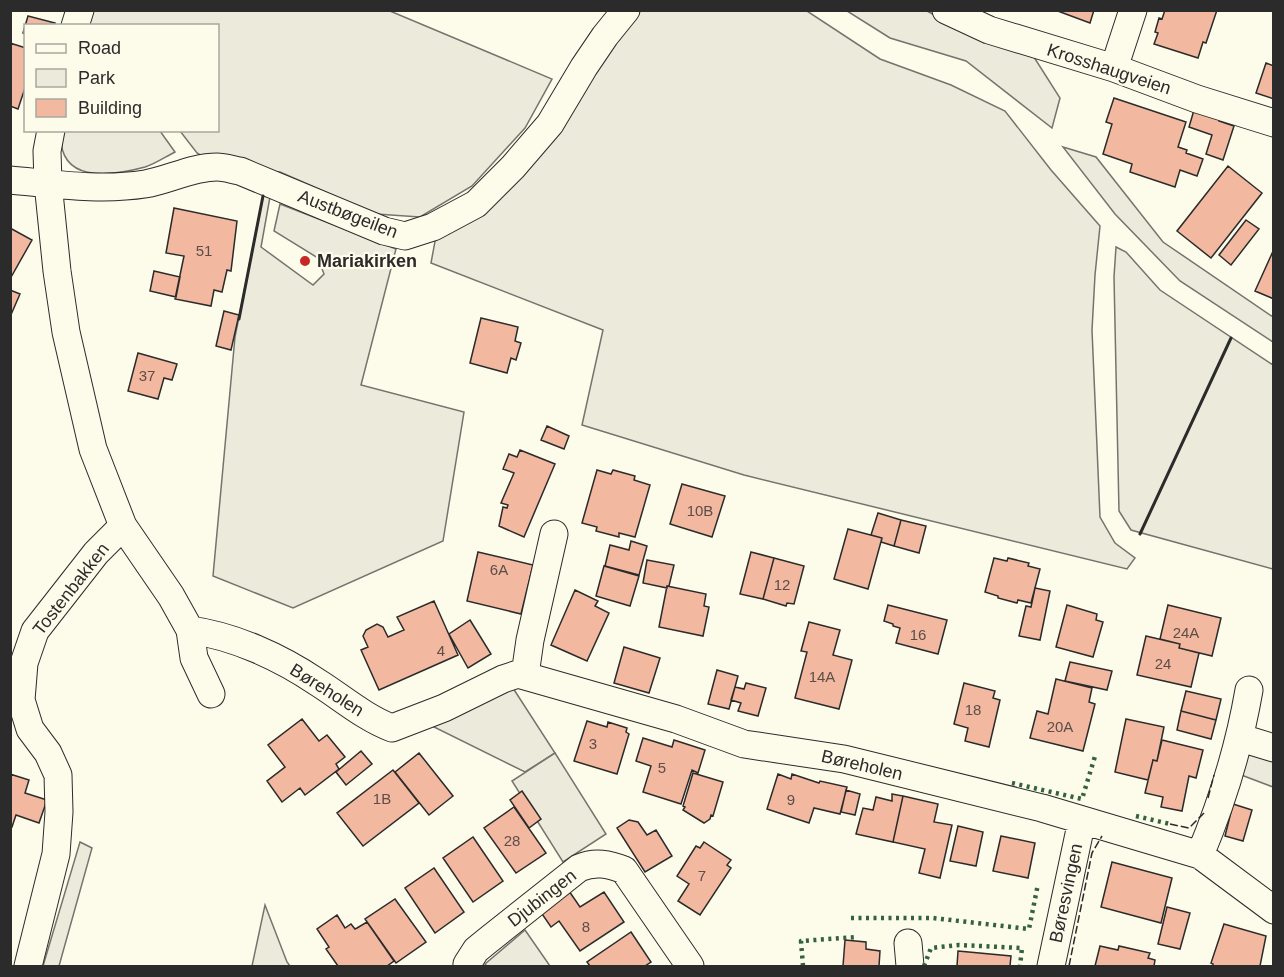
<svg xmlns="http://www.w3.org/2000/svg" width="1284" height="977" viewBox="0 0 1284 977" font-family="Helvetica,sans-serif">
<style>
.green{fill:#ecebdb;stroke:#74746e;stroke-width:1.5}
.parking{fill:#eceadb;stroke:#74746e;stroke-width:1.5}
.building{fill:#f2b8a0;stroke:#2b2b2b;stroke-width:1.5}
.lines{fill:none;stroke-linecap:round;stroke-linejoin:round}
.street-casing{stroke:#2b2b2b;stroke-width:29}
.street{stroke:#fdfbea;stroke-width:27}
.hedge{stroke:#34623c;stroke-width:4.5;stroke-dasharray:3 4.5;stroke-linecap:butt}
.fence{stroke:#2b2b2b;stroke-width:1.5;stroke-dasharray:8 3;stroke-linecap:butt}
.wall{stroke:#2b2b2b;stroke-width:3}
.poi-dot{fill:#c62828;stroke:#fdfbea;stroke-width:2}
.labels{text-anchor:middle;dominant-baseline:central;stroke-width:4.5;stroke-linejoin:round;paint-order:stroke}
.number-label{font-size:15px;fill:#5d4e48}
.street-label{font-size:18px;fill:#2b2b2b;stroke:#fdfbea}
.poi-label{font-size:18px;font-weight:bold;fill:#2b2b2b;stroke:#fdfbea;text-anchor:start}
</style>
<rect width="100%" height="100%" fill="#fdfbea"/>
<path class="green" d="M90,10L390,11L552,79L525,128L472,186L420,217L376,214L280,172L219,167L197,153L180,131L218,130V26H86Z
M641,11H807L880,59L951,85L1005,111L1051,170L1100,226L1095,275L1092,330L1100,517L1115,543L1135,558L1127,569L744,475L582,425L603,330L431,263L436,236L625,25Z
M847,11H927L942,19L1025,43L1060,98L1052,128L966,61L890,38Z
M61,131H160L175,152C165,157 155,164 145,167C108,177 57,183 61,131Z
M1063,147L1096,157L1163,242L1273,317V342L1180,281L1115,214Z
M263,196L270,197L261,247L313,285L324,274L318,258L274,231L280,204L396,249L361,385L464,412L443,541L293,608L213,576L235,337Z
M1116,247L1126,252L1160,290L1273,365V569L1131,530L1119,511L1114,277Z
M511,685L555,753L525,772L428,724Z
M80,842L92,848L59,966H43Z
M265,905L287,962L290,966H252Z
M525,930L550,966H487L485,964Z"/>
<path class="parking" d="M1246,747L1273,757V787L1236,773Z
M555,753L606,834L563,862L512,781Z"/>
<path class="building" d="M1055,10H1094L1090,23Z
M1165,10H1217L1206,43L1203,42L1198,58L1154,44L1158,33L1155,32L1159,18L1162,19Z
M28,16L55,23L54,26H26V34L23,33Z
M10,43L26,48V85L18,109L10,106Z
M1266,63L1274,66V99L1256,93Z
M1114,98L1186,122L1178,147L1187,150L1186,153L1203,159L1197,176L1180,170L1175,187L1130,172L1132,164L1103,154L1112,124L1106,122Z
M1194,110L1220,118L1219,121L1234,126L1223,160L1206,154L1212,135L1189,127Z
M1228,166L1262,193L1211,258L1177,231Z
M174,208L237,221L231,271L227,270L222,292L214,290L211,306L175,299L184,256L166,253Z
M1246,220L1259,229L1231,265L1219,255Z
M10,228L32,240L10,279Z
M1274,249V299L1255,291Z
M154,271L180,277L176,297L150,291Z
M10,290L20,294L10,317Z
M224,311L239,315L231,350L216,346Z
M481,318L518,327L515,341L521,343L516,360L511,358L507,373L470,363Z
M138,353L177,364L172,380L164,378L158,399L128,391Z
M547,426L569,436L564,449L541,440Z
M520,450L555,464L524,537L499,526L503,507L507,508L508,505L501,503L514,473L503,469L509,454L517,457Z
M597,470L611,474L613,470L635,476L634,480L650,485L635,537L619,533V537L596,531L597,527L582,523Z
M682,484L725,496L712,537L670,524Z
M878,513L901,520L894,546L881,542L882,538L871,535Z
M901,520L926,526L919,553L894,546Z
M848,529L882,538L868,589L834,579Z
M631,541L647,546L639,575L605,566L610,545L629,550Z
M478,552L533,565L521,614L467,601Z
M751,552L774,558L763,599L740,594Z
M774,558L804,566L794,604L787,603L786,606L763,599Z
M994,558L1007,561L1008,558L1029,563L1028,566L1040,569L1031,603L1018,600L1017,603L998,598V596L985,592Z
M647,560L674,565L669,586H667V588L643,583Z
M604,566L639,576L630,606L596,596Z
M667,586L706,594L704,606L709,607L703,636L659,627Z
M1035,588L1050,591L1040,640L1019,636L1026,606L1031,607Z
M575,590L598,601L595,606L609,613L587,661L551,645Z
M434,601L458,655L379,690L361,650L368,647L363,636L366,630L377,624L383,627L388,637L404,630L397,617Z
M888,605L947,620L938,654L896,643L900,628L893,626V624L884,621Z
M1067,605L1097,614L1096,620L1103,622L1093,657L1056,647Z
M1168,605L1221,618L1212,656L1179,648L1180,644L1160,639Z
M470,620L491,654L468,668L449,634Z
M809,622L840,630L833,655L852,660L839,709L795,698L807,652L801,651Z
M1146,636L1180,644L1179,648L1199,653L1191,687L1137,675Z
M624,647L660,658L649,693L614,683Z
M1070,662L1112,671L1107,690L1065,681Z
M717,670L738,676L729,709L708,704Z
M1056,679L1092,688L1089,702L1095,704L1083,751L1030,738L1037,711L1048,714Z
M746,683L766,688L758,716L738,711L741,703L731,700L735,687L744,689Z
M964,683L995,691L993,698L1000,700L989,747L965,741L968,728L954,724Z
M1186,691L1221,699L1216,720L1181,711Z
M1181,711L1216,720L1211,739L1177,730Z
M302,719L319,741L327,735L345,757L336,764L339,769L305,795L300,788L282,802L267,781L285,767L268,745Z
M1126,719L1164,727L1157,761L1153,760L1148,780L1115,772Z
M587,721L607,727L608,722L627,728L626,732L629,734L617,774L574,761Z
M643,738L672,747L674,740L705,750L698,773L692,770L681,804L643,792L651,766L636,761Z
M1162,740L1203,750L1196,778L1189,776L1182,811L1161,807L1163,797L1145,793L1153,760L1157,761Z
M361,751L372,764L346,785L336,772Z
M419,753L453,796L429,815L395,772Z
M393,770L419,803L363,846L337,813Z
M693,773L723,782L713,816L711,815L710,819L704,823L683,810L685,807L683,806Z
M10,774L29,780L25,793L47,800L39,823L16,815L12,827L10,826Z
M778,774L791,779L792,774L819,783L820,781L847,787L840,814L814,808L809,823L767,809Z
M846,790L860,794L855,815L841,812Z
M522,791L541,819L529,828L510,800Z
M892,794L903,796L893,842L856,834L863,808L873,810L876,797L892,801Z
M903,796L938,804L934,822L952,825L940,878L919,873L925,849L893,842Z
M1233,804L1252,810L1243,841L1225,836Z
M514,807L546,853L516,873L484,828Z
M629,820L638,822L647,835L656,830L672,856L645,872L617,828Z
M958,826L983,832L976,866L950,861Z
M1001,836L1035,843L1028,878L993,871Z
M473,837L503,881L473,902L443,858Z
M704,842L731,860L727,865L731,868L700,915L678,901L689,884L677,876L696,846L700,848Z
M1112,862L1172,878L1161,923L1101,907Z
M434,868L464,912L435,933L405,888Z
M569,891L580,907L604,892L624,922L580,951L559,921L551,927L540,911Z
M395,899L426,942L396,963L365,919Z
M1167,907L1190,913L1180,949L1158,944Z
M337,915L345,928L351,924L355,929L357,928L367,922L394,961L387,966H338L326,949L329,947L317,929Z
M1224,924L1266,936L1260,966H1213V964L1211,963Z
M631,932L651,962L645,966H590L587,962Z
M845,940L866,942V949L880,951L879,966H837H843Z
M1100,946L1118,950L1119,946L1150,953L1148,958L1155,960L1154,966H1095Z
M958,951L1011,956L1010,966H957Z"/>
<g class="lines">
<g class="street-casing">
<path id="street" d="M946,10L989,30L1114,68L1197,99L1274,123
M75,26L80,10
M1114,68L1133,10
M51,130L47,151L48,183L57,271L66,332L93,449L123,526L171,596L190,630L194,658L211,694
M10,180C55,184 100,191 145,184C169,180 192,167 217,167C225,167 233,170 240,171L384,231L405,236L433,227L476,204L513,167L550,124L584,67L605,36L626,10
M190,630C234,636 280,657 317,682C341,697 365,718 392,728L444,708L503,679L518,674L676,719L744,744L844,759L1042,808L1200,855C1223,800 1239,748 1249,690
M525,675L530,640L554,534
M1241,738L1274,748
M1200,855L1274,910
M908,943L910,966
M28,966L56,854L59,812L58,775L48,753L30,729L21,700L24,663L35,631L96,553L123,526
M468,966L467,964L476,950L487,941L579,868C595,861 609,864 624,870L690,966
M1051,966L1082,820"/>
</g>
<use href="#street" class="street"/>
<path class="hedge" d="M1012,783L1082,799L1096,753
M1136,816L1170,824
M851,918H933L1029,929L1038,884
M803,966L801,941L857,937
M924,966L931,948L959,945L1022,948L1020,966"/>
<path class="fence" d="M1208,798L1214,775
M1170,824L1189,828L1204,813
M1069,966L1092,853L1102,836"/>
<path class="wall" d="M239,319L263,196
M1140,534L1231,338"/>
</g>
<circle class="poi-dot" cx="305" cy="261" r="6"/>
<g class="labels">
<g class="number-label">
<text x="204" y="250">51</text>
<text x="147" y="375">37</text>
<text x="700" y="510">10B</text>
<text x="499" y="569">6A</text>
<text x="782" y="584">12</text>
<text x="1186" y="632">24A</text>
<text x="918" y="634">16</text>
<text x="441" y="650">4</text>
<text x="1163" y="663">24</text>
<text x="822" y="676">14A</text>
<text x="973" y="709">18</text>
<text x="1060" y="726">20A</text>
<text x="593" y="743">3</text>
<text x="662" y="767">5</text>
<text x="382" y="798">1B</text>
<text x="791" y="799">9</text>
<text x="512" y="840">28</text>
<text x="702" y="875">7</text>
<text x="586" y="926">8</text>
</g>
<g class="street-label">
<text transform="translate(1109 69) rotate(18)">Krosshaugveien</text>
<text transform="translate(348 214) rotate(21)">Austbøgeilen</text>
<text transform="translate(71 589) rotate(-52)">Tostenbakken</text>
<text transform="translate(327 690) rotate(32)">Børeholen</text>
<text transform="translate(862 765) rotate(13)">Børeholen</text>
<text transform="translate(1066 893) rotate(-78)">Børesvingen</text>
<text transform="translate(542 898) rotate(-38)">Djubingen</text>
</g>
<g class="poi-label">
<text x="317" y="261">Mariakirken</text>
</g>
</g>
<rect width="1284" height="977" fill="none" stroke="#2b2b2b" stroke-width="24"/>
<rect x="24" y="24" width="195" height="108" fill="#fdfbea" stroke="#a9a89e" stroke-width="1.5"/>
<rect x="36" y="44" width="30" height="9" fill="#fdfbea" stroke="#a9a89e" stroke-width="1.5"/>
<text x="78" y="54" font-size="18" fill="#2b2b2b">Road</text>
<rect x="36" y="69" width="30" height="18" fill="#ecebdb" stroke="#a9a89e" stroke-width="1.5"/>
<text x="78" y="84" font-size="18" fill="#2b2b2b">Park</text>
<rect x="36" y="99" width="30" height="18" fill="#f2b8a0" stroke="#a9a89e" stroke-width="1.5"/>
<text x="78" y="114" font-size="18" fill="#2b2b2b">Building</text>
</svg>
